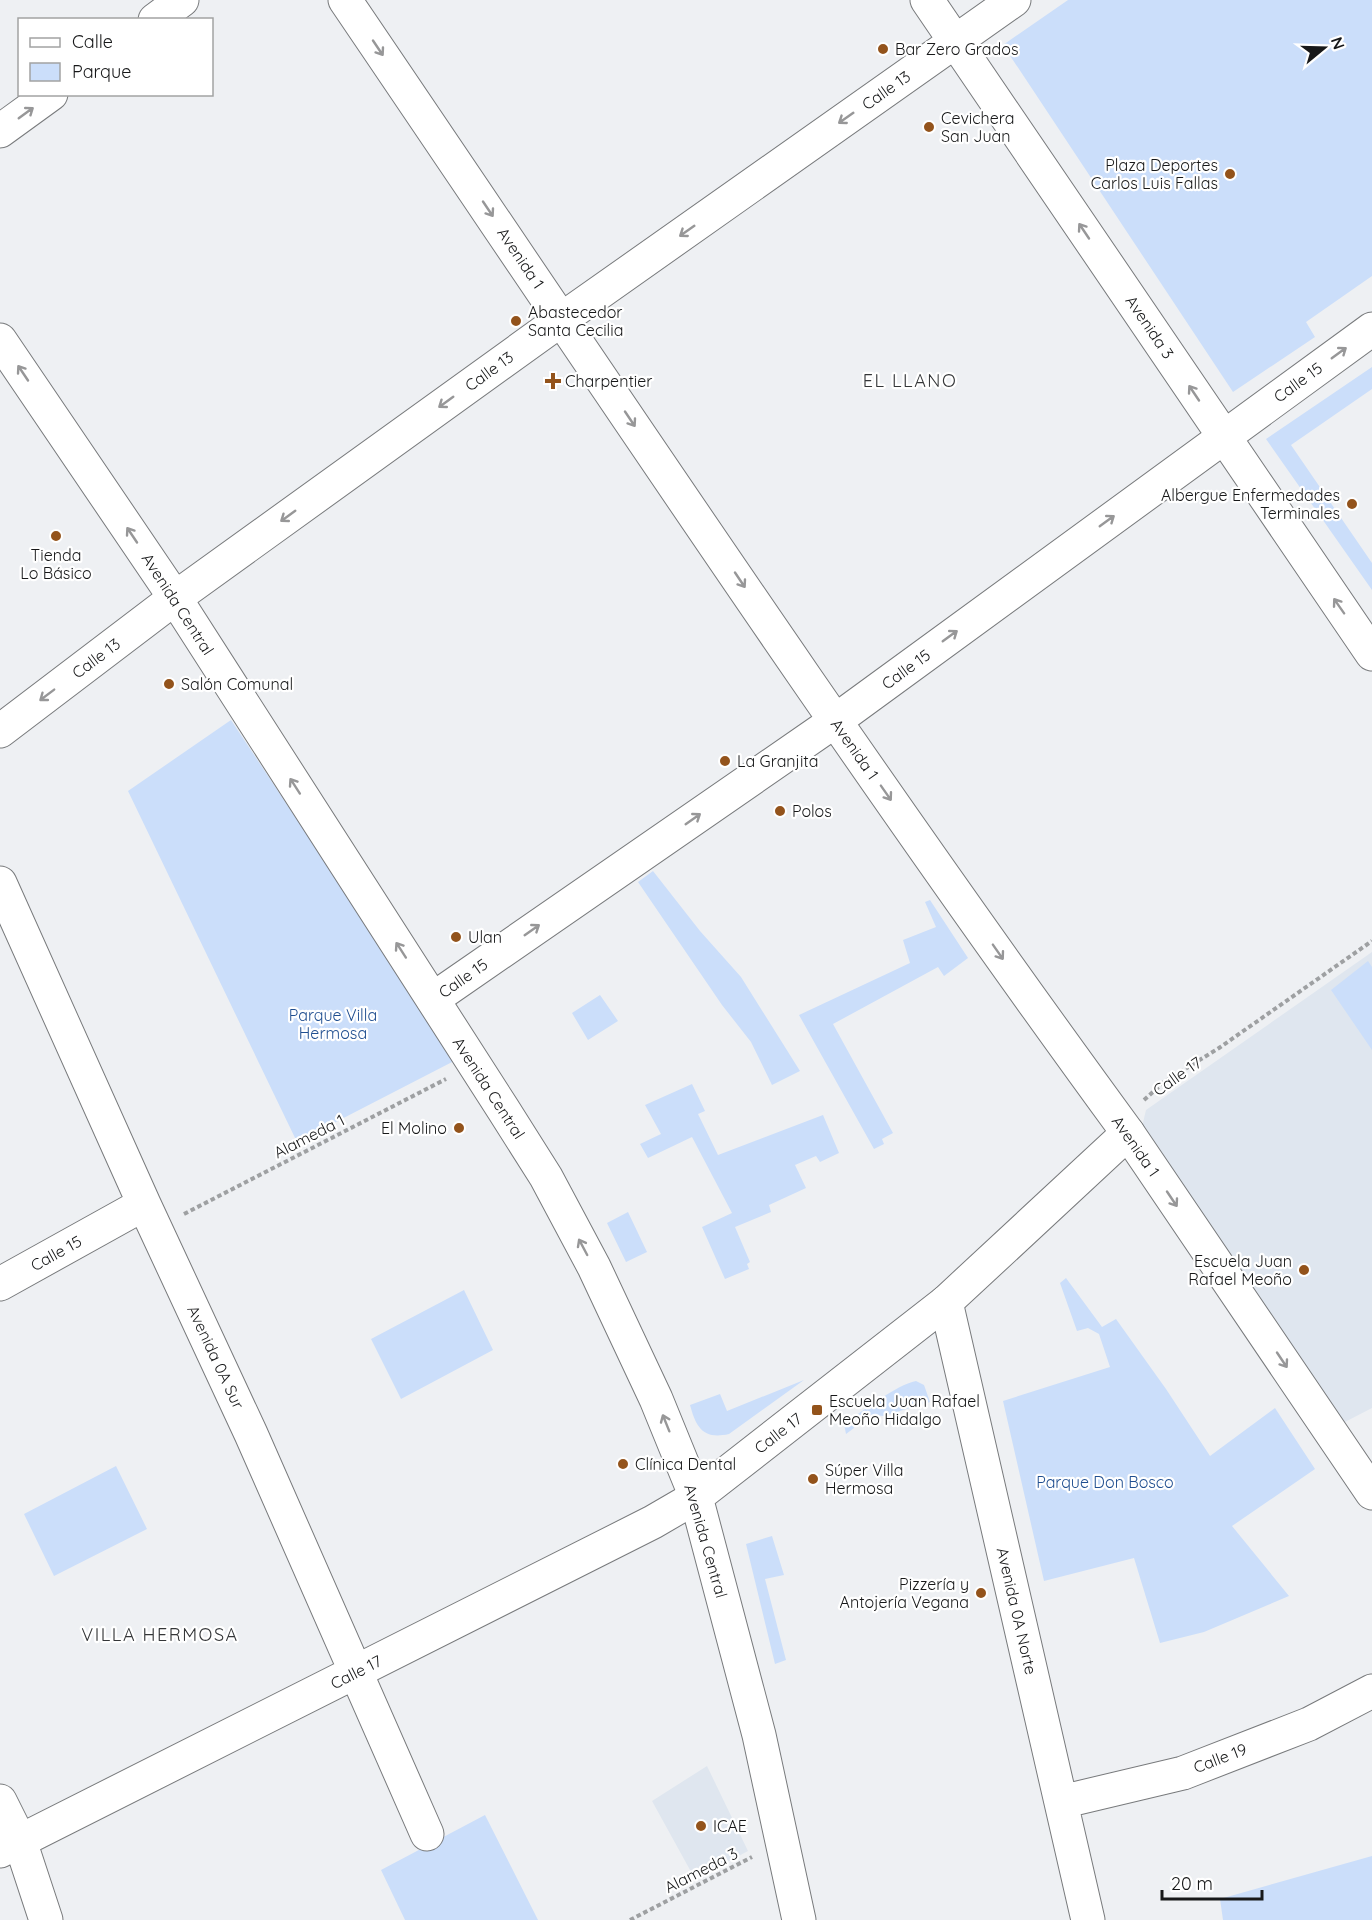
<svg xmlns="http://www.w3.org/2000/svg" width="1372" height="1920" viewBox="0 0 1372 1920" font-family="Quicksand,sans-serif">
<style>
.built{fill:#dfe6ef}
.green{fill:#cbdefa}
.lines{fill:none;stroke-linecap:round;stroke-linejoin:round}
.minor-casing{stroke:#787a7c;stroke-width:35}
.secondary-casing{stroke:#787a7c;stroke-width:35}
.path{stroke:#9ea0a2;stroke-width:4;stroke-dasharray:4.5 3;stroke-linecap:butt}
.minor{stroke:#fff;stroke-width:33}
.secondary{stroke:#fff;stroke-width:33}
.oneway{stroke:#979798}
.poi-dot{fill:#93531b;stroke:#fff;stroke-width:2}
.labels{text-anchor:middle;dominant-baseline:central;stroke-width:4.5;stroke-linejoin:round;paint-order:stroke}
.poi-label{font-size:16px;fill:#171819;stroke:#fff;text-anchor:start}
.street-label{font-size:16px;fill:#171819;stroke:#fff}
.park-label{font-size:16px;fill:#1f4e90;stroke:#fff}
.neighbourhood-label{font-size:18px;letter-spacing:1.5px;fill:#343638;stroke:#fff}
</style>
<rect width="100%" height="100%" fill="#eef0f3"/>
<path class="built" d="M1372,952V1408L1341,1424L1141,1131L1146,1110Z
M707,1766L748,1851L695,1879L652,1801Z"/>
<path class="green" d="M1068,0H1372V276L1306,322L1315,337L1233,392L1003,45Z
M1372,367V389L1291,445L1372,563V590L1266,439Z
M231,720L456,1060L297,1142L128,791Z
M653,871L700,931L741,977L800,1071L772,1085L751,1042L722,1005L638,882Z
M930,900L968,958L944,976L938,967L833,1024L893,1133L882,1139L884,1144L874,1149L799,1015L910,963L903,940L936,927L925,902Z
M1368,961L1372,967V1050L1331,990Z
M600,995L618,1021L588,1040L572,1013Z
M692,1084L705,1111L698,1114L718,1155L823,1115L839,1153L820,1162L816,1156L795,1165L806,1188L769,1205L771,1212L735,1227L750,1262L747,1264L749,1269L725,1279L702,1227L732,1213L692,1137L648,1158L640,1144L661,1134L645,1105Z
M628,1212L647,1252L626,1262L607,1223Z
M1066,1278L1102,1327L1116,1319L1166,1389L1210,1456L1275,1408L1315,1469L1232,1526L1289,1596L1204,1632L1160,1643L1134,1558L1044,1581L1003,1401L1110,1367L1099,1334L1088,1328L1077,1331L1060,1283Z
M464,1290L493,1350L401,1399L371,1339Z
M804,1380L729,1434C703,1440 696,1427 690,1405L720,1394L727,1411Z
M916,1381L924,1385L930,1402L883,1416L865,1414L852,1421L854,1428L846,1434L844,1424C863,1411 896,1385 916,1381Z
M116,1466L147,1529L54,1576L24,1514Z
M772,1536L784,1575L765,1579L786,1660L775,1664L746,1544Z
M485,1815L538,1920H405L381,1870Z
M1372,1856V1920H1223L1220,1899Z"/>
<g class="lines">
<g class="minor-casing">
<path id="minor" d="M927,0L1372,654
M155,20L182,0
M0,131L51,94
M0,731L175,598L562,319L1014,0
M0,883L144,1204L251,1434L427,1834
M433,999L835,721L1372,329
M1128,1133L1372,1493
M0,1284L144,1204
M946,1302L1088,1920
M0,1801L20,1841L46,1920
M1061,1802L1183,1773L1309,1724L1372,1691
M0,1851L653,1522L696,1497"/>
</g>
<g class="secondary-casing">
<path id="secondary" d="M345,0C603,380 857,763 1128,1133L946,1302L696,1497
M0,340L175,598L503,1109L546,1177L594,1267L656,1399L696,1497L759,1735L799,1920"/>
</g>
<path class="path" d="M1144,1100L1164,1082L1219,1048L1372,941
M184,1214L446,1079
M630,1920L752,1857"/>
<use href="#minor" class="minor"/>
<use href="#secondary" class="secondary"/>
</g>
<defs><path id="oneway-shaft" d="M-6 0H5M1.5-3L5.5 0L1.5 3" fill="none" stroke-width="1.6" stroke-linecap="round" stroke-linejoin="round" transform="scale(1.5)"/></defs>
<g class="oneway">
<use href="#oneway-shaft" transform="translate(378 48) rotate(56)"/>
<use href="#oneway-shaft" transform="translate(26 113) rotate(-36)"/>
<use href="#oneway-shaft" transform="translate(846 118) rotate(145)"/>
<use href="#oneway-shaft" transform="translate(488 209) rotate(56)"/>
<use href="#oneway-shaft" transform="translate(687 231) rotate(145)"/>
<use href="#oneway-shaft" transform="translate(1084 231) rotate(-124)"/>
<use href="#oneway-shaft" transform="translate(1339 353) rotate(-36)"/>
<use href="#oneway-shaft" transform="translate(23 373) rotate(-124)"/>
<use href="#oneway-shaft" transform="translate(1194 393) rotate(-124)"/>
<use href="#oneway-shaft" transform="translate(446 402) rotate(144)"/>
<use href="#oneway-shaft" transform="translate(630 419) rotate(56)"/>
<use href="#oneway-shaft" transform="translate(288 516) rotate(144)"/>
<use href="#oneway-shaft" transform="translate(1107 521) rotate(-36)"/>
<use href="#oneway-shaft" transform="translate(132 535) rotate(-124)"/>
<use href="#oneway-shaft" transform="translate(740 580) rotate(56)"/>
<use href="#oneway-shaft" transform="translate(1339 606) rotate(-125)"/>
<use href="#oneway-shaft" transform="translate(950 636) rotate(-36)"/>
<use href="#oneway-shaft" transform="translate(47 695) rotate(143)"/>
<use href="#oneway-shaft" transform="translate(295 786) rotate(-123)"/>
<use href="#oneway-shaft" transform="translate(886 793) rotate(55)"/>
<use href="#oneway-shaft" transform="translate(693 819) rotate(-35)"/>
<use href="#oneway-shaft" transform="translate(532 930) rotate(-35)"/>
<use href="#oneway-shaft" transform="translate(401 950) rotate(-123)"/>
<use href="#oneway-shaft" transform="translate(998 952) rotate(55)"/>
<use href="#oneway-shaft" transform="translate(1172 1199) rotate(56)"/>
<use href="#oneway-shaft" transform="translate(583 1247) rotate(-118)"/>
<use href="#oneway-shaft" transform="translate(1282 1360) rotate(56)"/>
<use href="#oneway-shaft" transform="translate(666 1423) rotate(-112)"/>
</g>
<g class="poi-dot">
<circle cx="883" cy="49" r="6"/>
<circle cx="929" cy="127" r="6"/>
<circle cx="1230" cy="174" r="6"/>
<circle cx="516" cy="321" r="6"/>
<path d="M550 372h6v6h6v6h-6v6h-6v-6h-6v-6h6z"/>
<circle cx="1352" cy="504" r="6"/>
<circle cx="56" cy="536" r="6"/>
<circle cx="169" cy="684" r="6"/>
<circle cx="725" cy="761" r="6"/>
<circle cx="780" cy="811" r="6"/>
<circle cx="456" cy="937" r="6"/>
<circle cx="459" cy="1128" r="6"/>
<circle cx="1304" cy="1270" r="6"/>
<rect x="811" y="1404" width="12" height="12" rx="3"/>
<circle cx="623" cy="1464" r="6"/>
<circle cx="813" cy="1479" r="6"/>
<circle cx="981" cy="1593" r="6"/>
<circle cx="701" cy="1826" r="6"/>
</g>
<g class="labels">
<g class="poi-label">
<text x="895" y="49">Bar Zero Grados</text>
<text x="941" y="118">Cevichera<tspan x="941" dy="18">San Juan</tspan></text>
<text x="1218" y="165" text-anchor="end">Plaza Deportes<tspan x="1218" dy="18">Carlos Luis Fallas</tspan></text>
<text x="528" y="312">Abastecedor<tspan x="528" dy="18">Santa Cecilia</tspan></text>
<text x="565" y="381">Charpentier</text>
<text x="1340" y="495" text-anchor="end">Albergue Enfermedades<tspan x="1340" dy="18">Terminales</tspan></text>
<text x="56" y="555" text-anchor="middle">Tienda<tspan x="56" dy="18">Lo Básico</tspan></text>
<text x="181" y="684">Salón Comunal</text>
<text x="737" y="761">La Granjita</text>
<text x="792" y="811">Polos</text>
<text x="468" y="937">Ulan</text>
<text x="447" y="1128" text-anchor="end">El Molino</text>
<text x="1292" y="1261" text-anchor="end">Escuela Juan<tspan x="1292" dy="18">Rafael Meoño</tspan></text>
<text x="829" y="1401">Escuela Juan Rafael<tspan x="829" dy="18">Meoño Hidalgo</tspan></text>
<text x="635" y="1464">Clínica Dental</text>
<text x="825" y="1470">Súper Villa<tspan x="825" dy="18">Hermosa</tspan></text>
<text x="969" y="1584" text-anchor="end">Pizzería y<tspan x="969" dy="18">Antojería Vegana</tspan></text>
<text x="713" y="1826">ICAE</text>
</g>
<g class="street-label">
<text transform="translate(886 90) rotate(-35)">Calle 13</text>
<text transform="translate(521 258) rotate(56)">Avenida 1</text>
<text transform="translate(1150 327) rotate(56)">Avenida 3</text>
<text transform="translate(489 371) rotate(-36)">Calle 13</text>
<text transform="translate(1298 382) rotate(-36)">Calle 15</text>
<text transform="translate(178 604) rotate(57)">Avenida Central</text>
<text transform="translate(96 658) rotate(-37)">Calle 13</text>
<text transform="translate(906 669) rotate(-36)">Calle 15</text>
<text transform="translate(855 749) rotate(55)">Avenida 1</text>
<text transform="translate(463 978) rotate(-35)">Calle 15</text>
<text transform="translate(1177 1076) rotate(-35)">Calle 17</text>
<text transform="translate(489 1088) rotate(57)">Avenida Central</text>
<text transform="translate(309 1136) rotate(-27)">Alameda 1</text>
<text transform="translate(1136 1146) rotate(55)">Avenida 1</text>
<text transform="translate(56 1253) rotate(-29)">Calle 15</text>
<text transform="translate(216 1357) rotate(65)">Avenida 0A Sur</text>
<text transform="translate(778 1433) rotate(-38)">Calle 17</text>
<text transform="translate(706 1541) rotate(74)">Avenida Central</text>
<text transform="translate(1017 1611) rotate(77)">Avenida 0A Norte</text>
<text transform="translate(356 1672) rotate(-27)">Calle 17</text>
<text transform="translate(1220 1758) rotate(-21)">Calle 19</text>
<text transform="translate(701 1870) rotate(-27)">Alameda 3</text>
</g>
<g class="park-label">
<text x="333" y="1015">Parque Villa<tspan x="333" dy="18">Hermosa</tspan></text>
<text x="1105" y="1482">Parque Don Bosco</text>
</g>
<g class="neighbourhood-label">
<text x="910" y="380">EL LLANO</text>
<text x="160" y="1634">VILLA HERMOSA</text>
</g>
</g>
<rect x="18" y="18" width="195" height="78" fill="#ffffff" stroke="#a2a3a3" stroke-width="1.5"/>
<rect x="30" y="38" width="30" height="9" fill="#ffffff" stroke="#a2a3a3" stroke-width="1.5"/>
<text x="72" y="48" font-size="18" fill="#171819">Calle</text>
<rect x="30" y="63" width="30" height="18" fill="#cbdefa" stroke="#a2a3a3" stroke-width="1.5"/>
<text x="72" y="78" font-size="18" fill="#171819">Parque</text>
<g transform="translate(1324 48) rotate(71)" stroke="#ffffff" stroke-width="4.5" paint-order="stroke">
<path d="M0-4.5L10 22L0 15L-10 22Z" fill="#171819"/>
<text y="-9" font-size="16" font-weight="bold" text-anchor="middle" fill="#171819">N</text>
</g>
<path d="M1162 1890v9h100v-9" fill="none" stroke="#171819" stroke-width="3"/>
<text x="1171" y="1890" font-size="18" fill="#171819" stroke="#ffffff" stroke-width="4.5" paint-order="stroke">20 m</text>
</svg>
